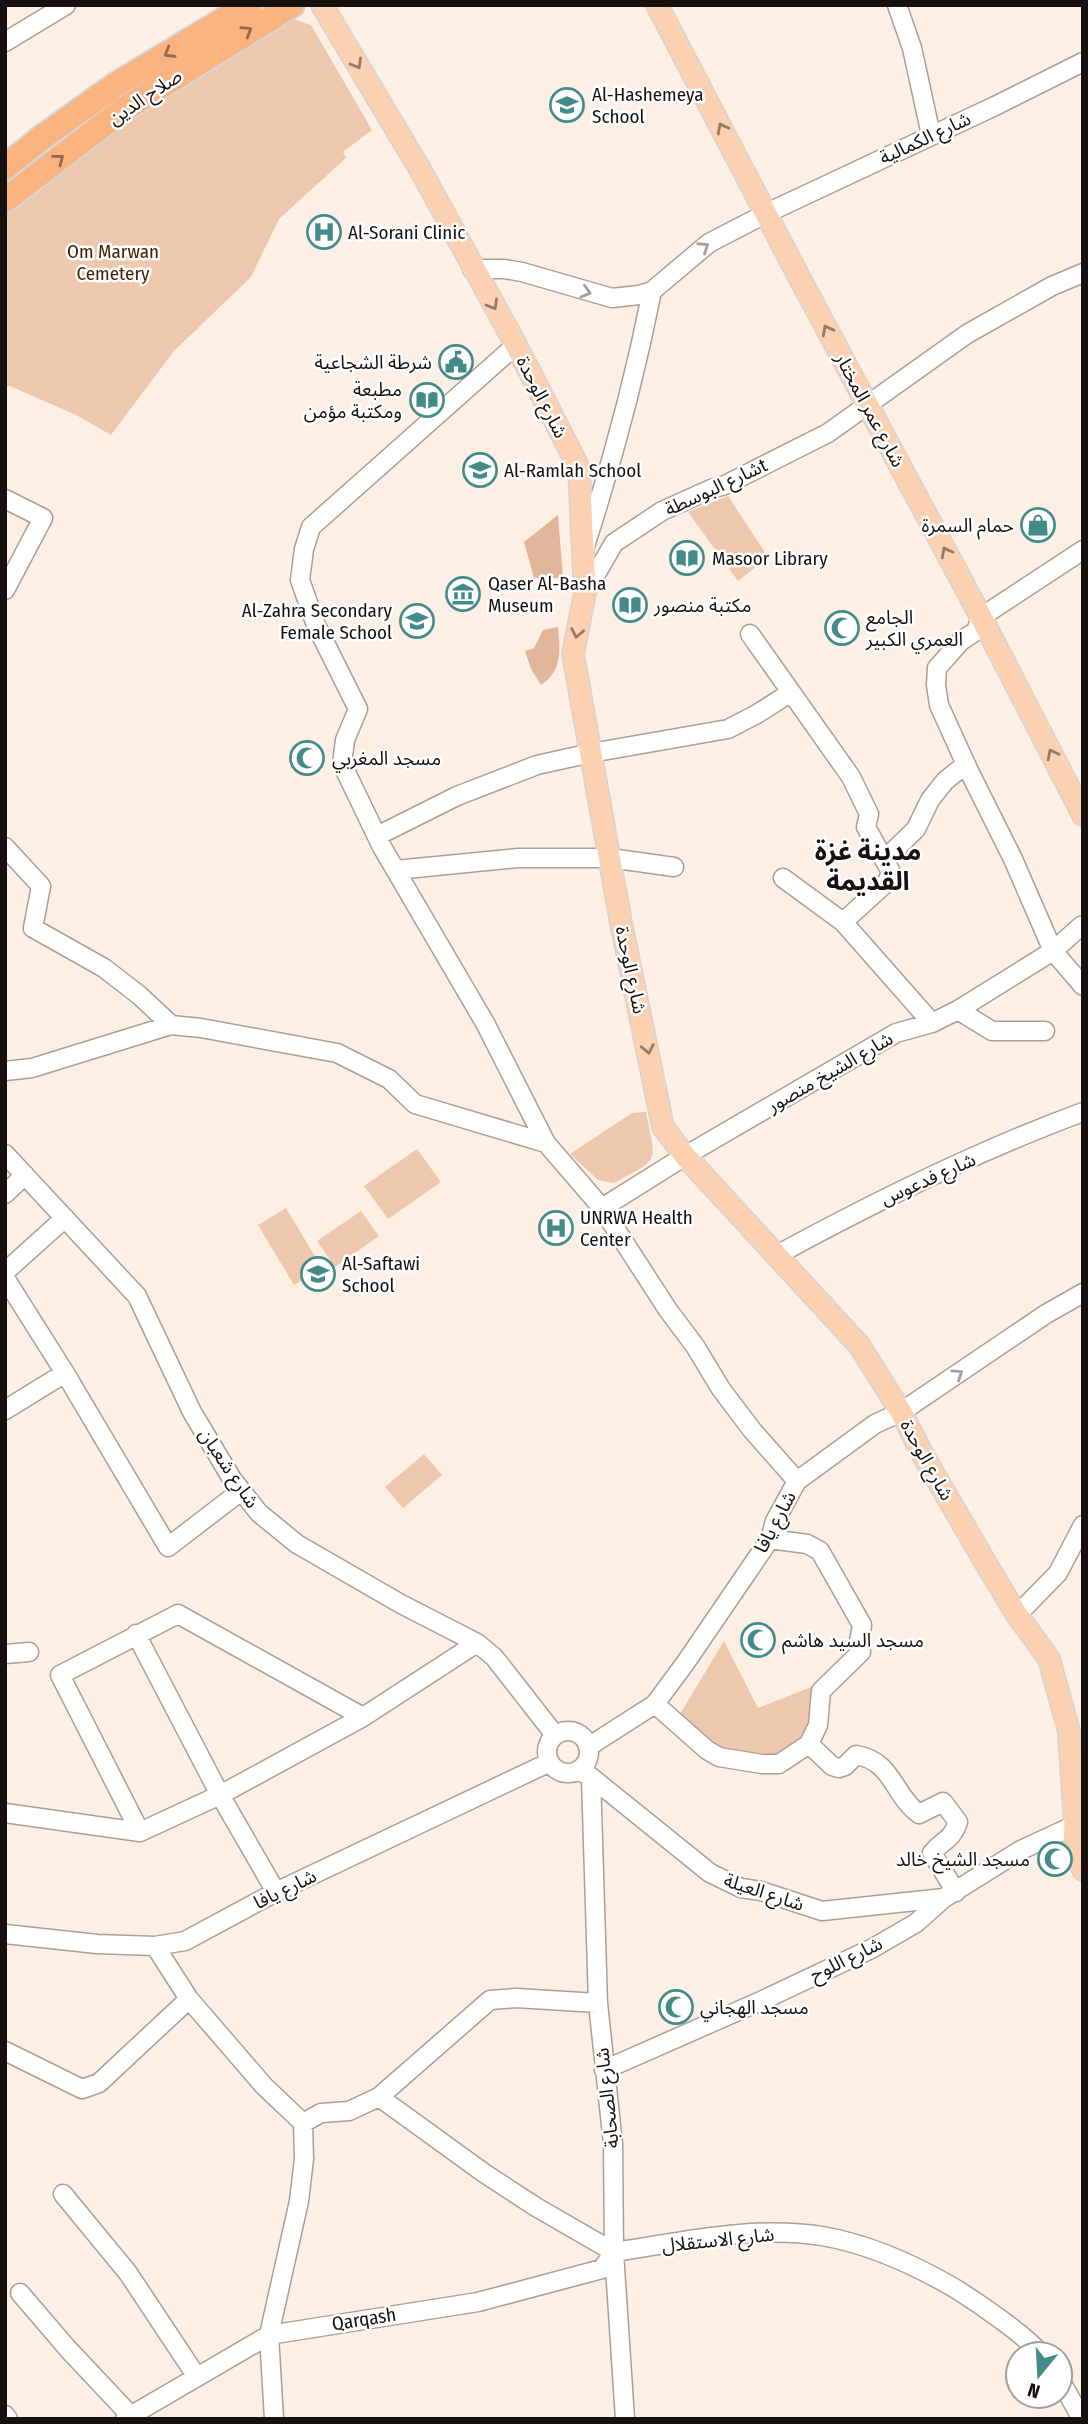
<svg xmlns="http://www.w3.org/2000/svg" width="1088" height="2424" viewBox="0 0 1088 2424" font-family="'Fira Sans Condensed','Noto Sans Arabic',sans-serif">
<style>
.green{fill:#edc8af}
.forest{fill:#dfb69a}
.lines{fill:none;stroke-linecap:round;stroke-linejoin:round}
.minor-casing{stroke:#ac9e95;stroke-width:21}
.major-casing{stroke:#d5d4d4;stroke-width:24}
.highway-casing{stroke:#d5d4d4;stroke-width:28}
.minor{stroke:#fff;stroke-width:18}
.major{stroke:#fcd1b2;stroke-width:21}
.highway{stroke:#fab27e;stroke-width:24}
.oneway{stroke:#936a4c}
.oneway2{stroke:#947b68}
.oneway3{stroke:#a2a09f}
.labels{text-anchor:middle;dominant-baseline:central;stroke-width:5;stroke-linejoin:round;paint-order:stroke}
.poi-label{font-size:19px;fill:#16110e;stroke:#fff;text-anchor:start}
.street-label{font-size:19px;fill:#16110e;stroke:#fff}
.park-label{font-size:19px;fill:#462000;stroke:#fff}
.district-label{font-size:26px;font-weight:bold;fill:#16110e;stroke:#fff}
</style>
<rect width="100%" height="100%" fill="#feefe5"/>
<path class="green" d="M293,19L311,25L372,130L343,152L346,158L279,219L251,277L174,351L111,435L76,415L10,386H5V211L161,90L276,22Z
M728,496L768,557L738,581L688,512Z
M646,1112C656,1165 661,1157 614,1183L598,1180L570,1154L632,1113Z
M417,1149L441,1182L388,1219L364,1186Z
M286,1208L322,1268L294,1285L258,1225Z
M361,1211L379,1236L335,1267L317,1241Z
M424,1454L442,1475L403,1508L385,1487Z
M724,1641L758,1708L816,1685L808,1728L793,1748L769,1760L719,1752L680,1714Z"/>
<path class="forest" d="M558,515L563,578H534L524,542Z
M558,627C560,651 563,670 541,685L531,669L525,651L534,648L543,630Z"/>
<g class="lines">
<g class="minor-casing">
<path id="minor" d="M897,5L912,48L931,135
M5,42L66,5
M472,269H504L522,272L612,298L639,295L652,291L709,243L767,213L995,106L1083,62
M516,345L311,527L304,549L300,580L316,625L358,709L345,740L342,764L382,847L485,1023L546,1143
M5,499L43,518L5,590
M585,546C612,463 635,377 652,291
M1083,550L981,617L976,631L961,641L937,668L936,685L939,705L968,769L1013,859L1053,951L1083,986
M585,593L614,543L662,511L711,489L725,485L828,433L967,334L1052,286L1083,273
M750,634L851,777L869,814L866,827L891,872L887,882L843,922
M377,836L457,796L537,765L591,753L728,729L757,714L790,693
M5,847L41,886L33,928L104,968L139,995L171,1025
M884,860L916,829L930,800L945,781L966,764
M396,870L518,858H610L674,867
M783,878L843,922L932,1023
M958,1010L992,1031H1045
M5,1071L32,1068L171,1025L201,1028L337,1053L389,1079L415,1104L546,1143L602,1208L668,1310L695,1346L721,1389L752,1430L797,1481
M5,1154L137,1296L192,1412L232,1479L259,1513L297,1544L401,1604L477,1643L494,1657L555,1735
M5,1194L25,1175
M602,1208L685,1156L896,1033L932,1023L958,1010L1053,951L1081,926L1083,927
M777,1255C876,1201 977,1151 1083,1112
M5,1272L65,1218
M5,1278L65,1373L168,1547L241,1491
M5,1410L65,1373
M1017,1615L1058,1573L1083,1525
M136,1634L220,1795L276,1892
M5,1654L29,1652
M655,1704L707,1750L719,1757L762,1764H779L809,1744L818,1725L821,1691L861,1652L859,1642L862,1625L820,1551L807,1544L770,1539
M547 1752a21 21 0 1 1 42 0a21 21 0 1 1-42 0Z
M809,1744L832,1766L839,1768L845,1766L856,1755C893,1761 893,1795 919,1814L943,1802L958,1822C951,1842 943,1839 932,1853L956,1892
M588,1747L655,1704L686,1662L770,1539L775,1521L797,1481L875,1424L901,1412L1046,1314L1083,1293
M578,1770L591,1777L710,1873L741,1888L761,1891L822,1911L944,1898
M591,1777L598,2003L613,2144L614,2252L625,2419
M5,1813L140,1832L220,1795L363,1717L477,1643
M140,1832L60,1675L178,1614L363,1717
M5,1934L97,1944L155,1946L185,1941L276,1892L550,1762
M155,1946L189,1999L264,2086L303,2123L321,2113L349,2111L379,2097L484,2173L536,2207L614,2252
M5,2051L82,2089L99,2083L189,1999
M604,2070L763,2000L873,1948L916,1923L944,1898L1021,1850L1075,1825L1083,1824
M379,2097L490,2000L516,1998L598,2003
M63,2194L128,2273L197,2377
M614,2252C681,2242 754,2225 822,2236C869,2244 915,2265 956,2289C978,2303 1024,2334 1041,2354
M20,2293L68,2349L131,2416V2419
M1060,2380L1082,2419
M5,2415L8,2419
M125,2419L269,2335L478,2302L602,2269L614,2252
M274,2419L269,2335L299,2201L304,2159L303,2123"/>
</g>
<g class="major-casing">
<path id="major" d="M322,5L421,171L516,345L579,468L585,593L573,654L621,923L663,1127L685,1156L859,1345L901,1412L924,1457L988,1567L1017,1615L1049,1659L1069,1731L1075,1825L1074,1852L1083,1870
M657,5L799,277L981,617L1083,815"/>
</g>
<g class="highway-casing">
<path id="highway" d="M5,167L44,136L117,84L249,5
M5,200L124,109L292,5"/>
</g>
<use href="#minor" class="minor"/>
<use href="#major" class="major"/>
<use href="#highway" class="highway"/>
</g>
<defs><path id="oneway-chevron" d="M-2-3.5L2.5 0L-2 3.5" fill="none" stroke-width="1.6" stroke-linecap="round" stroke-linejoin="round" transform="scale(1.75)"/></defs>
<g class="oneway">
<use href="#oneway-chevron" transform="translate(247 31) rotate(-32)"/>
<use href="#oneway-chevron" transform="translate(169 53) rotate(149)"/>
<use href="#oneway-chevron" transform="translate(59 159) rotate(-38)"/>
</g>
<g class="oneway2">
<use href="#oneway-chevron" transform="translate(357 64) rotate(60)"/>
<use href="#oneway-chevron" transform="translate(722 128) rotate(-118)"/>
<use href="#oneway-chevron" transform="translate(493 305) rotate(60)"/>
<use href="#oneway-chevron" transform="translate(827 330) rotate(-118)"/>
<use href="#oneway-chevron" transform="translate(946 552) rotate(-118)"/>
<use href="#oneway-chevron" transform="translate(577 633) rotate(101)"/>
<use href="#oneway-chevron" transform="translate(1052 754) rotate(-117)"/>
<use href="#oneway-chevron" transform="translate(648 1049) rotate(79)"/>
</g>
<g class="oneway3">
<use href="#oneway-chevron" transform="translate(704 247) rotate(-33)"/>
<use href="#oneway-chevron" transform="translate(586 292) rotate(16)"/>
<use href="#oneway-chevron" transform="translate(958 1374) rotate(-34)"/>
</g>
<defs>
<g id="school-ring" transform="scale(1.75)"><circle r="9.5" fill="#fff" stroke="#438b89" stroke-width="1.5"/><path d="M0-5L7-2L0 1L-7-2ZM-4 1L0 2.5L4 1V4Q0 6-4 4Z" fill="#438b89"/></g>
<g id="hospital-ring" transform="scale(1.75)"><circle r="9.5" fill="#fff" stroke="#438b89" stroke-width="1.5"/><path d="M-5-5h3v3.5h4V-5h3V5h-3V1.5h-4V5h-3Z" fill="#438b89"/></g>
<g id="civic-ring" transform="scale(1.75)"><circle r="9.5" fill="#fff" stroke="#438b89" stroke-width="1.5"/><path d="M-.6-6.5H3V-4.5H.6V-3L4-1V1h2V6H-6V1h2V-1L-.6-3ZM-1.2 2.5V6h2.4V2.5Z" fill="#438b89"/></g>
<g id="library-ring" transform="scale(1.75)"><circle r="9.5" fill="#fff" stroke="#438b89" stroke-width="1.5"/><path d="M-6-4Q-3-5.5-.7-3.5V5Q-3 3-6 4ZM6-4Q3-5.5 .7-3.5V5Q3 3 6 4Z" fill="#438b89"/></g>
<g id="shop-ring" transform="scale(1.75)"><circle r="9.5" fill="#fff" stroke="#438b89" stroke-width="1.5"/><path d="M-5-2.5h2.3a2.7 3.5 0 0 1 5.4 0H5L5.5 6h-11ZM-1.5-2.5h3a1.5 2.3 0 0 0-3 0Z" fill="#438b89"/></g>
<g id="museum-ring" transform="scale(1.75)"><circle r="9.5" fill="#fff" stroke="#438b89" stroke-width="1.5"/><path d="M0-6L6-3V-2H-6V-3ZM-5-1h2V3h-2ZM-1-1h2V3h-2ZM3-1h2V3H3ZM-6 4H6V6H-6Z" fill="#438b89"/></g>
<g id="mosque-ring" transform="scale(1.75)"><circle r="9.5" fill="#fff" stroke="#438b89" stroke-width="1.5"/><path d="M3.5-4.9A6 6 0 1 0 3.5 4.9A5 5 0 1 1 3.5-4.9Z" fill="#438b89"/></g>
</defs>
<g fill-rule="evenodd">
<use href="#school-ring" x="567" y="105"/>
<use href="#hospital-ring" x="324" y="232"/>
<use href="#civic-ring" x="456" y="362"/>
<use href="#library-ring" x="427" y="400"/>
<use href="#school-ring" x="480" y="470"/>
<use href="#shop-ring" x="1038" y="525"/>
<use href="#library-ring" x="687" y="558"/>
<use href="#museum-ring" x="463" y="594"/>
<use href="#library-ring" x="630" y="605"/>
<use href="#school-ring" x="417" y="621"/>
<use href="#mosque-ring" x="842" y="628"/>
<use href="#mosque-ring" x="307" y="758"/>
<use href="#hospital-ring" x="556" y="1228"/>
<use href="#school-ring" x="318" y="1274"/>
<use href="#mosque-ring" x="758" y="1640"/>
<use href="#mosque-ring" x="1055" y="1859"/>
<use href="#mosque-ring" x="676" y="2007"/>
</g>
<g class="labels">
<g class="poi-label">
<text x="592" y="94">Al-Hashemeya<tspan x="592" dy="22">School</tspan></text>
<text x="348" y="232">Al-Sorani Clinic</text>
<text x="432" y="362" text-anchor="end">شرطة الشجاعية</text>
<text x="402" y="389" text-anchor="end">مطبعة<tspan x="402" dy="22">ومكتبة مؤمن</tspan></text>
<text x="504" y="470">Al-Ramlah School</text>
<text x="1014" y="525" text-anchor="end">حمام السمرة</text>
<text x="712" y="558">Masoor Library</text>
<text x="488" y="583">Qaser Al-Basha<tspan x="488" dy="22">Museum</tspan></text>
<text x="654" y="605">مكتبة منصور</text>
<text x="392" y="610" text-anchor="end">Al-Zahra Secondary<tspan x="392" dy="22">Female School</tspan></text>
<text x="866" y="617">الجامع<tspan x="866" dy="22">العمري الكبير</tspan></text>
<text x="332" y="758">مسجد المغربي</text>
<text x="580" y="1217">UNRWA Health<tspan x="580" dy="22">Center</tspan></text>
<text x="342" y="1263">Al-Saftawi<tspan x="342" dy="22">School</tspan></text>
<text x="782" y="1640">مسجد السيد هاشم</text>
<text x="1030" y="1859" text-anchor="end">مسجد الشيخ خالد</text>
<text x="700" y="2007">مسجد الهجاني</text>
</g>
<g class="street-label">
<text transform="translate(145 97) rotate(-34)">صلاح الدين</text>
<text transform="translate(925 138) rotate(-25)">شارع الكمالية</text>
<text transform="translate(542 397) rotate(63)">شارع الوحدة</text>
<text transform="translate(870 410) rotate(62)">شارع عمر المختار</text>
<text transform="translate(716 487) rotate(-25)">شارع البوسطةt</text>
<text transform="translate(631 970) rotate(78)">شارع الوحدة</text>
<text transform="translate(830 1072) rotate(-30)">شارع الشيخ منصور</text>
<text transform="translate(928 1179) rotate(-24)">شارع فدعوس</text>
<text transform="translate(927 1460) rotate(61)">شارع الوحدة</text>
<text transform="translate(229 1468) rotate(56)">شارع شعبان</text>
<text transform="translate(775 1522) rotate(-62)">شارع يافا</text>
<text transform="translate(285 1889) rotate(-26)">شارع يافا</text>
<text transform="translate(764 1892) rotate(18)">شارع العيلة</text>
<text transform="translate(846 1959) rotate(-26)">شارع اللوح</text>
<text transform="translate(607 2098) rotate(-96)">شارع الصحابة</text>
<text transform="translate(718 2240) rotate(-6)">شارع الاستقلال</text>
<text transform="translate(364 2319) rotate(-9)">Qarqash</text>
</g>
<g class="park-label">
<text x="113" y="251">Om Marwan<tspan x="113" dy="22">Cemetery</tspan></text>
</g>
<g class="district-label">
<text x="868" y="851">مدينة غزة<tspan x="868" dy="30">القديمة</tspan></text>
</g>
</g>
<rect width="1088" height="2424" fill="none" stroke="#16110e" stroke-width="14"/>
<g transform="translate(1039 2375) rotate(198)"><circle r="33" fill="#ffffff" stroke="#a2a09f" stroke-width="2"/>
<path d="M0-5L12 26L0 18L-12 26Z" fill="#438b89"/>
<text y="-10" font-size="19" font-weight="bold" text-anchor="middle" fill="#16110e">N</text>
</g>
</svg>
